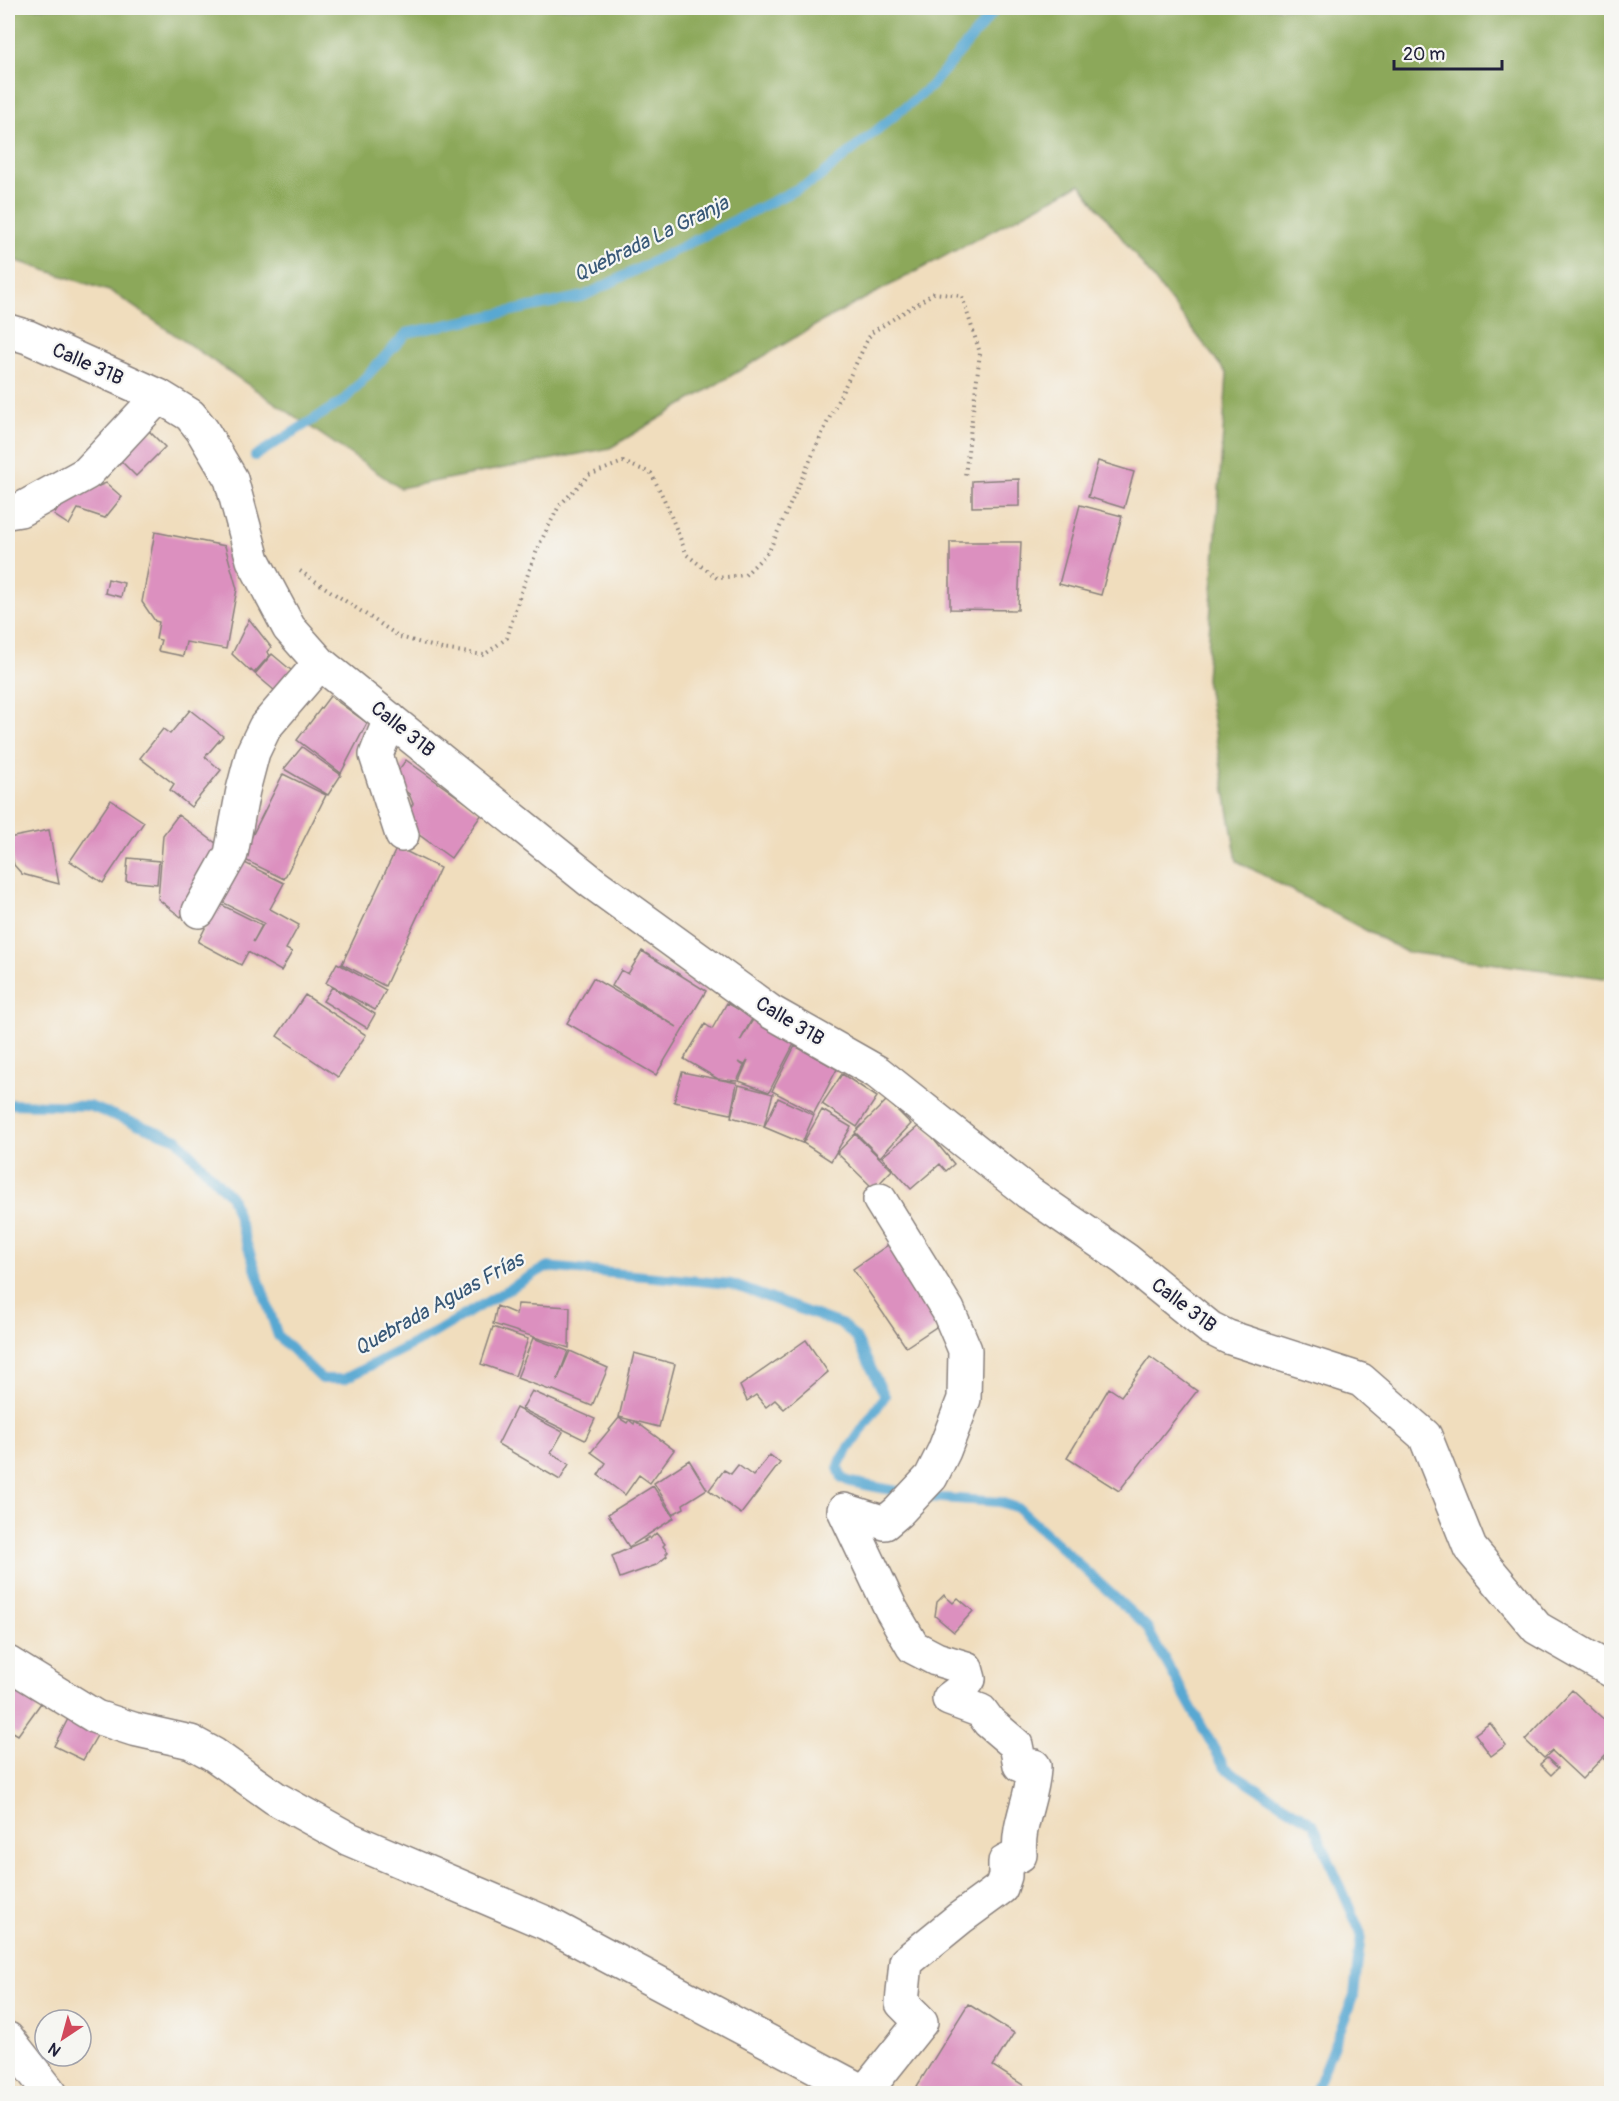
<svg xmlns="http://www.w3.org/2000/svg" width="1619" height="2101" viewBox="0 0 1619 2101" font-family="Pangolin,sans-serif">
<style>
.forest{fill:#8ca85a;stroke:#57654a;stroke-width:1.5}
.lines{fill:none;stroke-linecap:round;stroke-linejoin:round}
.stream{stroke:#58a8d2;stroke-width:10}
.building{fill:#dc90bf}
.minor-casing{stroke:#89807c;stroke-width:36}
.path{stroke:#89807c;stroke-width:4;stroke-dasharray:1.5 4.5;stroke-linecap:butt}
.minor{stroke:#fff;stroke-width:33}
.labels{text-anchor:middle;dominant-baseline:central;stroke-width:4.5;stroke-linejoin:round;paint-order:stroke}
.street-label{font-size:20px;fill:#22223b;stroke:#f6f6f2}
.water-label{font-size:21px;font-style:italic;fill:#385877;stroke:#f6f6f2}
</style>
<rect width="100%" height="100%" fill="#f6f6f2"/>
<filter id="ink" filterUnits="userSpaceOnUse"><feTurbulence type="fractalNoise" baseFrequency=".0167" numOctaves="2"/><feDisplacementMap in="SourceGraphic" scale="12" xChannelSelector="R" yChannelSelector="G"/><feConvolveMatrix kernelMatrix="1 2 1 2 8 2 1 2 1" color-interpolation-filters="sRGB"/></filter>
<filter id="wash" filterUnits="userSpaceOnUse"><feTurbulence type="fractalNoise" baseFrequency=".008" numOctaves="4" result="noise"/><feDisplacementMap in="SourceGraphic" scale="24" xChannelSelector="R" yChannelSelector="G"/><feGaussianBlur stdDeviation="1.35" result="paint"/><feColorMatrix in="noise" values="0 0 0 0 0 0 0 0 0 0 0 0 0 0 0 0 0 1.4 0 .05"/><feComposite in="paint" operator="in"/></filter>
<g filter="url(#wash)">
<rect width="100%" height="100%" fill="#f0ddbd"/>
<path class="forest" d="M8,8H1611V979L1406,952L1237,861L1206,679L1227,374L1080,184L821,322L610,448L400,488L112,292L8,258Z"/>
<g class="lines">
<path class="stream" d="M255,456L343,401L407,333L584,296L817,179L931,86L997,8
M8,1104L89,1106L177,1139L231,1197L278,1336L322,1379H344L434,1333L546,1267L731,1284L843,1325L856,1338L885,1396L841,1460L838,1468L842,1478L850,1482L928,1497L1000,1502L1018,1508L1146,1626L1225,1768L1313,1823L1361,1934L1354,1995L1314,2094"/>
</g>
<g id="blocks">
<path class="building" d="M147,429L165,447L136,476L118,458Z
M1098,461L1134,472L1124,508L1088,497Z
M1019,479V506L972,507V481Z
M106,483L122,497L105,518L78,509L69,525L54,515L63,501Z
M1080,505L1122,516L1101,595L1059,584Z
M155,532L225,546L237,589L226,649L186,642L183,656L158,651L161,640L156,639L159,622L155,621L142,602Z
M950,542H1021L1018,610L950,609Z
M108,579L124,583L121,597L105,593Z
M249,619L271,647L267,652L270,655L254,673L251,670L250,671L232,654Z
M272,654L298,676L281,696L255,674Z
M330,696L367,723L341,773L297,740Z
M190,710L223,736L205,757L221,770L191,807L170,790L174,784L140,758L163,729L170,734Z
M302,747L341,775L328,795L284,769Z
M406,760L482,814L451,858L400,821L413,804L409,794L391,780Z
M283,774L326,795L284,879L241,858Z
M111,800L144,822L103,883L70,861Z
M178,815L229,853L181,917L158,899L163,835Z
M49,830L59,884L22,874L14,865L8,838Z
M397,847L440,868L385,986L342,964Z
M128,858L159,861L157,884L126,881Z
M239,860L284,883L270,909L299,925L286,949L292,952L281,971L248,952L241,965L198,942L218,903L262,925L253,942L264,923L218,900Z
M642,951L706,991L656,1075L567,1023L593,978L677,1027L612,986L621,970L628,974Z
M337,963L386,990L375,1010L326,983Z
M332,987L375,1014L367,1028L323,1001Z
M305,995L366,1035L338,1077L277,1036Z
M727,1003L753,1017L740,1041L754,1018L795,1042L769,1092L739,1081L748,1060L745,1065L738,1062L744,1066L737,1081L718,1079L684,1059L705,1024L712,1029Z
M795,1046L837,1069L814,1113L772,1091Z
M682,1072L737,1083L731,1114L674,1102Z
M842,1074L877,1097L857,1127L822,1104Z
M739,1085L773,1094L764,1126L731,1117Z
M778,1098L814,1115L802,1143L764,1127Z
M887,1100L911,1124L880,1157L855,1132Z
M822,1110L851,1127L831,1161L803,1143Z
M921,1124L954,1164L946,1171L940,1164L911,1189L882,1157Z
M855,1134L892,1170L874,1189L837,1153Z
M891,1243L945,1321L906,1347L853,1269Z
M518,1304L570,1307L569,1348L493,1324L497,1306L516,1314Z
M493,1327L528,1339L515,1376L481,1364Z
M533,1338L568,1351L557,1381L570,1351L608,1368L592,1406L553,1390L552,1391L517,1378Z
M806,1340L828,1372L784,1409L775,1400L766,1407L756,1395L747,1401L740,1386Z
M634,1353L675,1364L659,1427L619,1417Z
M1150,1357L1197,1391L1119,1491L1067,1458L1109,1388L1121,1396Z
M532,1391L595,1419L585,1440L522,1409Z
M516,1408L563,1432L551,1453L569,1464L560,1480L498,1444Z
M619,1418L627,1423L629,1420L634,1424L635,1421L674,1450L650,1483L639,1475L625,1495L598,1475L606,1463L591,1452Z
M770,1455L780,1463L741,1514L709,1490L724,1470L731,1474L738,1465L753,1476Z
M689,1460L707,1489L683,1504L684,1508L673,1514L654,1483Z
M653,1486L674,1518L629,1547L608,1514Z
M656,1533L665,1544L663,1546L668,1552L666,1554L667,1556L656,1565L620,1578L612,1556L646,1541L644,1540L649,1537L650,1539Z
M944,1595L953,1603L958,1598L973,1611L954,1632L935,1616L937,1602Z
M8,1682L46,1696L18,1735L8,1729Z
M1572,1690L1612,1727V1748L1582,1779L1552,1751L1544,1758L1525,1740Z
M69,1717L99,1732L83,1760L54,1746Z
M1490,1723L1506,1745L1491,1756L1475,1734Z
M1612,1751V1767L1604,1759Z
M1547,1758L1558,1768L1551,1775L1540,1764Z
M968,2004L1014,2033L993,2066L1037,2094H928L917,2086Z"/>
</g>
</g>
<g filter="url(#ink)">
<use href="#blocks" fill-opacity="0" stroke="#89807c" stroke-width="1.5"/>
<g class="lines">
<g class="minor-casing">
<path id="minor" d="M8,331L28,337L159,396L190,415L202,430L231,479L253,560L289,628L320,663L593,883L771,1012L877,1072L1029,1193L1125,1259L1210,1328L1228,1337L1361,1380L1425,1436L1470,1548L1537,1628L1612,1671
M8,512L20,510L87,473L159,396
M390,719L376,755L402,835
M199,911L231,854L243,790L253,752L265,727L320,663
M8,1663L96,1717L133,1729L191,1742L213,1754L275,1798L349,1839L546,1923L867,2094
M8,2039L51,2094
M865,2092L921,2022L902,2003L906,1962L960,1918L1001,1888L1005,1876V1862L1020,1855C1016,1825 1034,1796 1034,1766L1020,1765L1016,1745L989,1722L981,1711L949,1699L961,1690L969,1679L966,1668L936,1659L913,1647L891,1609L844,1510L885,1523L898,1512L931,1477L944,1451L964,1399L965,1350L948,1310L880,1200"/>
</g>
<path class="path" d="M300,571L400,637L442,649L484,655L507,638L520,595L539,545L559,506L589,475L623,462L651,473L664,499L687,555L717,578L745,575L769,551L826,425L871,333L934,293L962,296L980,353L965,476"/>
<use href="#minor" class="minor"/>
</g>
</g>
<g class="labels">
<g class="street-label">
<text transform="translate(88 364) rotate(24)">Calle 31B</text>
<text transform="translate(403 729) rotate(39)">Calle 31B</text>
<text transform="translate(790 1021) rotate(31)">Calle 31B</text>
<text transform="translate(1184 1305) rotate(37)">Calle 31B</text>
</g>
<g class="water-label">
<text transform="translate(651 239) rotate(-26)">Quebrada La Granja</text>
<text transform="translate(439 1304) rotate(-29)">Quebrada Aguas Frías</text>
</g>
</g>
<rect width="1619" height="2101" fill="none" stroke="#f6f6f2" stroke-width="30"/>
<g transform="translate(63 2038) rotate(216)"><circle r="28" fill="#f6f6f2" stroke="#a1a1a9" stroke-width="1.5"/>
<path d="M0-4.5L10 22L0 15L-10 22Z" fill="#d1495b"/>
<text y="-9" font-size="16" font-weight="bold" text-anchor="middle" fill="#22223b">N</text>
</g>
<path d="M1394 60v9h108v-9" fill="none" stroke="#22223b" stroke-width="3"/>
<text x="1403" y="60" font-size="18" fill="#22223b" stroke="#f6f6f2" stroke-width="4.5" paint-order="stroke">20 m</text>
</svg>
